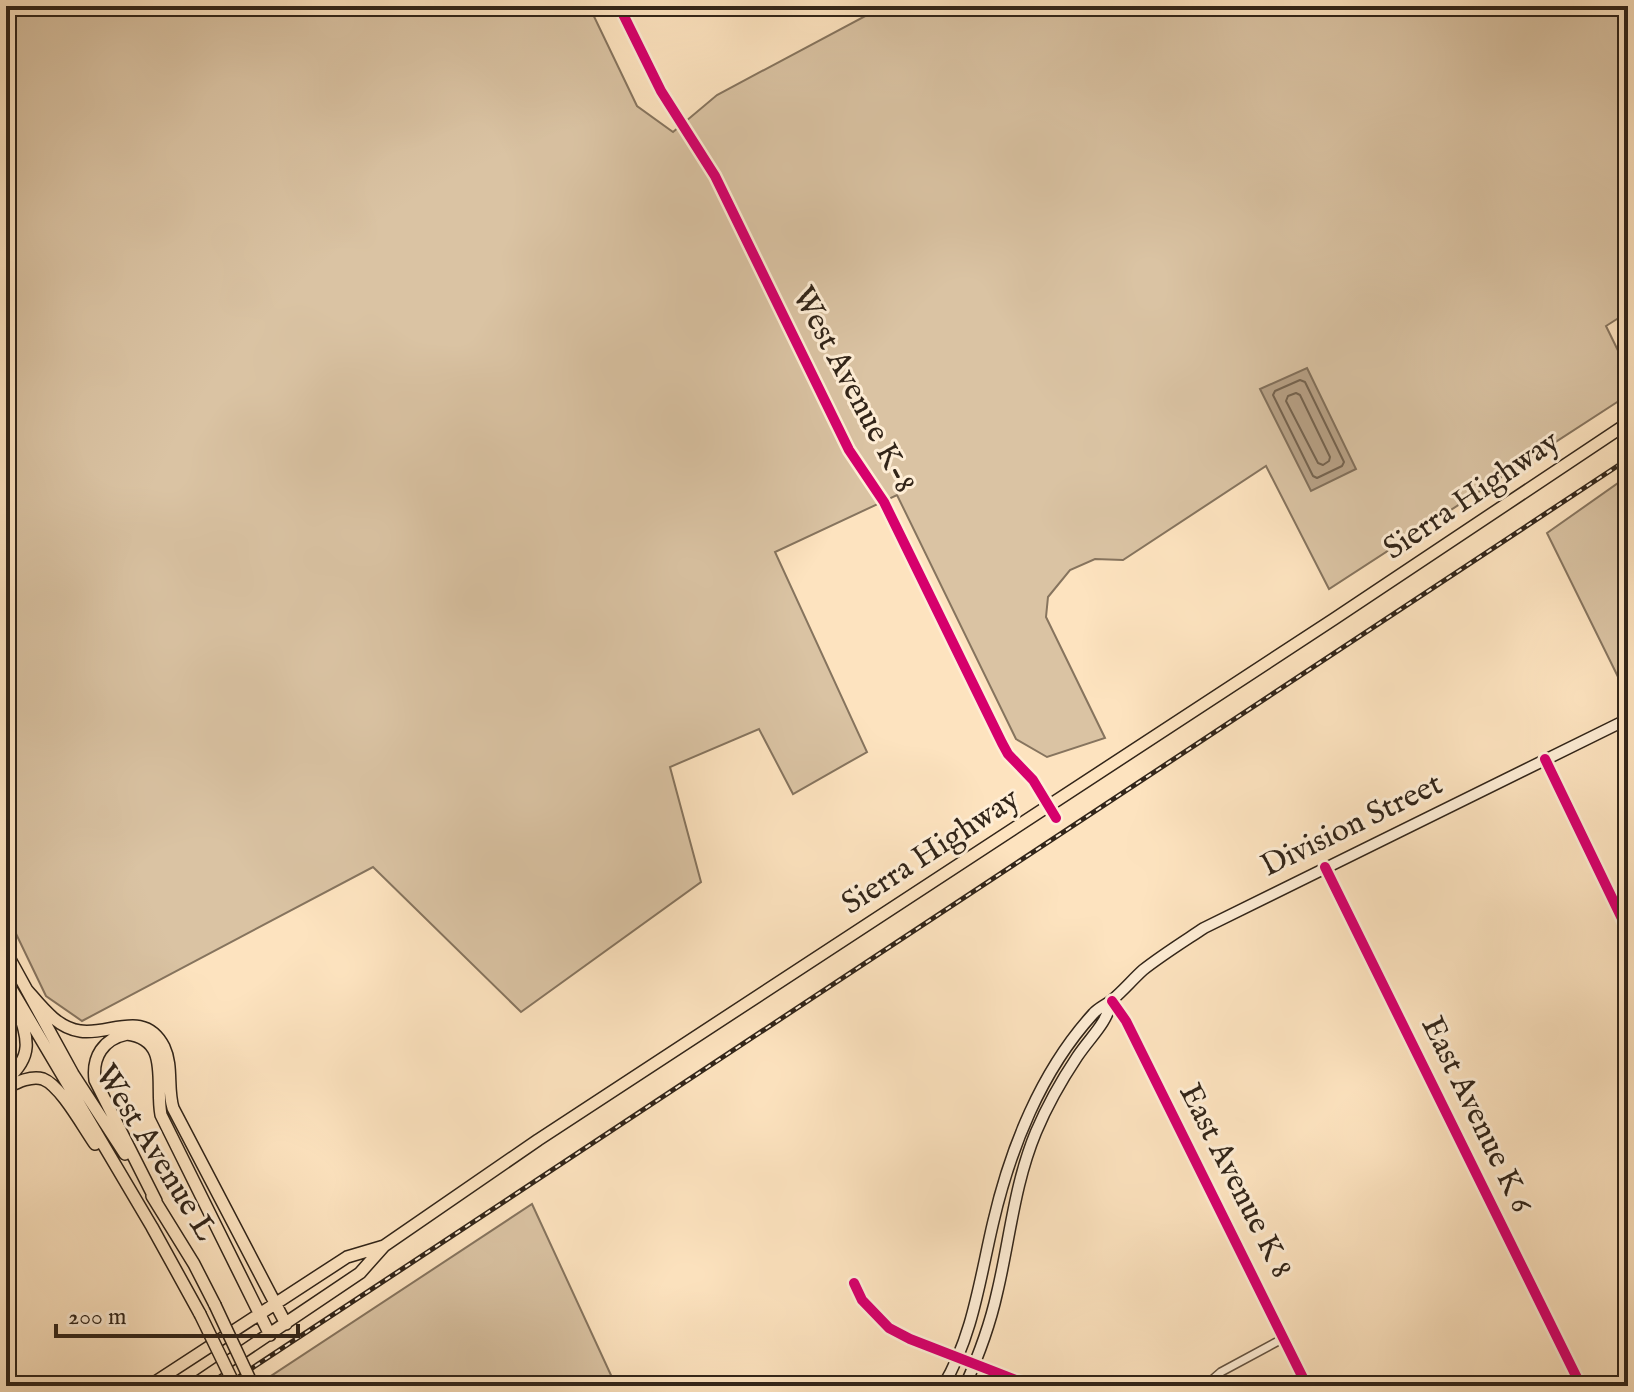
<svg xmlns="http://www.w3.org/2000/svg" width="1634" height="1392" viewBox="0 0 1634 1392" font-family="'IM FELL English',serif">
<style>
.grass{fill:#dac3a3;stroke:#86745e;stroke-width:2}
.water{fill:#b8a287;stroke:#82705b;stroke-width:2}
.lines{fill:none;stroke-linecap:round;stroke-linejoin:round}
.shore{stroke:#756450;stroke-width:2}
.minor-casing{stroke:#655442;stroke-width:10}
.tertiary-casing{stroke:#655442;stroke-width:12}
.secondary-casing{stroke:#322519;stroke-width:13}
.primary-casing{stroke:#322519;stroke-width:14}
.minor{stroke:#feedd5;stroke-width:7}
.tertiary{stroke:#feedd5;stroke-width:9}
.secondary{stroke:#feedd5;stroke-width:10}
.primary{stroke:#fde3bf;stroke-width:11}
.rail-casing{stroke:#322519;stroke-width:5}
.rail{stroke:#feedd5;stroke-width:2;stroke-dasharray:6;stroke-linecap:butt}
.primary-bridge-casing{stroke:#322519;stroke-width:14;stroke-linecap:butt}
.primary-bridge{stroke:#fde3bf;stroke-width:11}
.cycleway-casing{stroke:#feedd5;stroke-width:15}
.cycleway{stroke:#d6006c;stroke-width:10}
.labels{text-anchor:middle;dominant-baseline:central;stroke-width:6;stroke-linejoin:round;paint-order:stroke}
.street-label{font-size:32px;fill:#322519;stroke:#feedd5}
</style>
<rect width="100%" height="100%" fill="#fde3bf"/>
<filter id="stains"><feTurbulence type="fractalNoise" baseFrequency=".0025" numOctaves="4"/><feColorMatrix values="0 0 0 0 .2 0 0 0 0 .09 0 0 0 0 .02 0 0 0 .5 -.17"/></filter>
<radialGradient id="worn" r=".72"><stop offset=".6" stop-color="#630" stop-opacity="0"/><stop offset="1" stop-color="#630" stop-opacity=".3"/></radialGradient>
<path class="grass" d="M6,6H589L637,106L673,132L717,95L884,6H1628V312L1606,326L1628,371V395L1329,589L1266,466L1123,560L1095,559L1070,570L1048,597L1046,617L1105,738L1047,757L1016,739L897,495L775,552L867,752L793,794L759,729L670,767L701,882L521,1012L373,867L82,1021L46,996L6,913Z
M1628,476V689L1625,691L1547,533Z
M532,1204L616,1386H275L271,1376Z"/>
<path class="water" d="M1307,368L1356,469L1311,491L1260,389Z"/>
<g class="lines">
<path class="shore" d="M1300,380L1305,382L1344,462L1342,466L1317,478L1313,476L1273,395L1275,391Z
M1296,393L1300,395L1330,457L1329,461L1323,465L1318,463L1286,401L1288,396Z"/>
<g class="minor-casing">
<path id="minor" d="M1545,759L1628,931
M1325,867L1581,1386
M854,1283L862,1300L889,1328L910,1339L1031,1386
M1205,1386L1221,1372L1284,1338"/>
</g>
<g class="tertiary-casing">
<path id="tertiary" d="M1112,1001L1126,1021L1307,1386"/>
</g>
<g class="secondary-casing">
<path id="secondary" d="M943,1386C973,1336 980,1278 993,1223C1010,1149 1041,1071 1093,1014C1098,1008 1106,1005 1112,1000C1123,991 1132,980 1143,970C1162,955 1183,942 1204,928L1628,719
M965,1386C978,1357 990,1325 997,1293C1010,1239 1014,1185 1036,1132C1047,1106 1061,1081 1077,1057C1091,1036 1105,1026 1112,1001"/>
</g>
<g class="primary-casing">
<path id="primary" d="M6,952L73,1074L125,1154
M6,980L152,1227L200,1314
M27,990C41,1006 57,1028 80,1031C109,1036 144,1008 164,1047C173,1066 167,1088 173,1108L286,1324
M6,1080C34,1056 28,1039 17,1007
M6,1088C16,1083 31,1075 43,1079C61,1086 83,1127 95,1144
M152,1196L194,1264L215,1305
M156,1201L95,1080C92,1057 103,1039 127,1034C171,1039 155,1084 161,1115L270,1335
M149,1386L347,1257L384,1246
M192,1386L360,1273L384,1246L538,1140L1334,619L1628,423"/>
</g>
<use href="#minor" class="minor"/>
<use href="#tertiary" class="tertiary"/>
<use href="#secondary" class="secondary"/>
<use href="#primary" class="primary"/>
<g class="rail-casing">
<path id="rail" d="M225,1386L1628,459"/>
</g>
<use href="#rail" class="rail"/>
<g class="primary-bridge-casing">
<path id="primary-bridge" d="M215,1305L253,1386
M200,1314L235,1386"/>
</g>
<use href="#primary-bridge" class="primary-bridge"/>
<g class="cycleway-casing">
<path id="cycleway" d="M619,6L661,91L715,176L849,450L884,502L1002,743L1008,754L1033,780L1056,818
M1545,759L1628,931
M1325,867L1581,1386
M1112,1001L1126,1021L1307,1386
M854,1283L862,1300L889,1328L910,1339L1031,1386"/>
</g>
<use href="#cycleway" class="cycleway"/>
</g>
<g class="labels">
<g class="street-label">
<text transform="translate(853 390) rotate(62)">West Avenue K-8</text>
<text transform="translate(1472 496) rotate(-34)">Sierra Highway</text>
<text transform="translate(1352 826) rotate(-26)">Division Street</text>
<text transform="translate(931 852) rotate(-33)">Sierra Highway</text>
<text transform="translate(1476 1115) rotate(64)">East Avenue K 6</text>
<text transform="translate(155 1153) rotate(58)">West Avenue L</text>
<text transform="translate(1235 1181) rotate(63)">East Avenue K 8</text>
</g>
</g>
<rect width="1634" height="1392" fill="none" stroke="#fde3bf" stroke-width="32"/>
<rect x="8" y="8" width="1618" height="1376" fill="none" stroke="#322519" stroke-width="4"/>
<rect x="16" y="16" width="1602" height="1360" fill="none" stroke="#322519" stroke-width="2"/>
<path d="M56 1324v12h242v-12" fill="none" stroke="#322519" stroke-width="4"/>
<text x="68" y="1324" font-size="24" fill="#322519" stroke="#feedd5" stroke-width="6" paint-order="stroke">200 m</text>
<rect width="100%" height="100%" filter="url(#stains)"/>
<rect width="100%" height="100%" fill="url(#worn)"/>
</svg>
